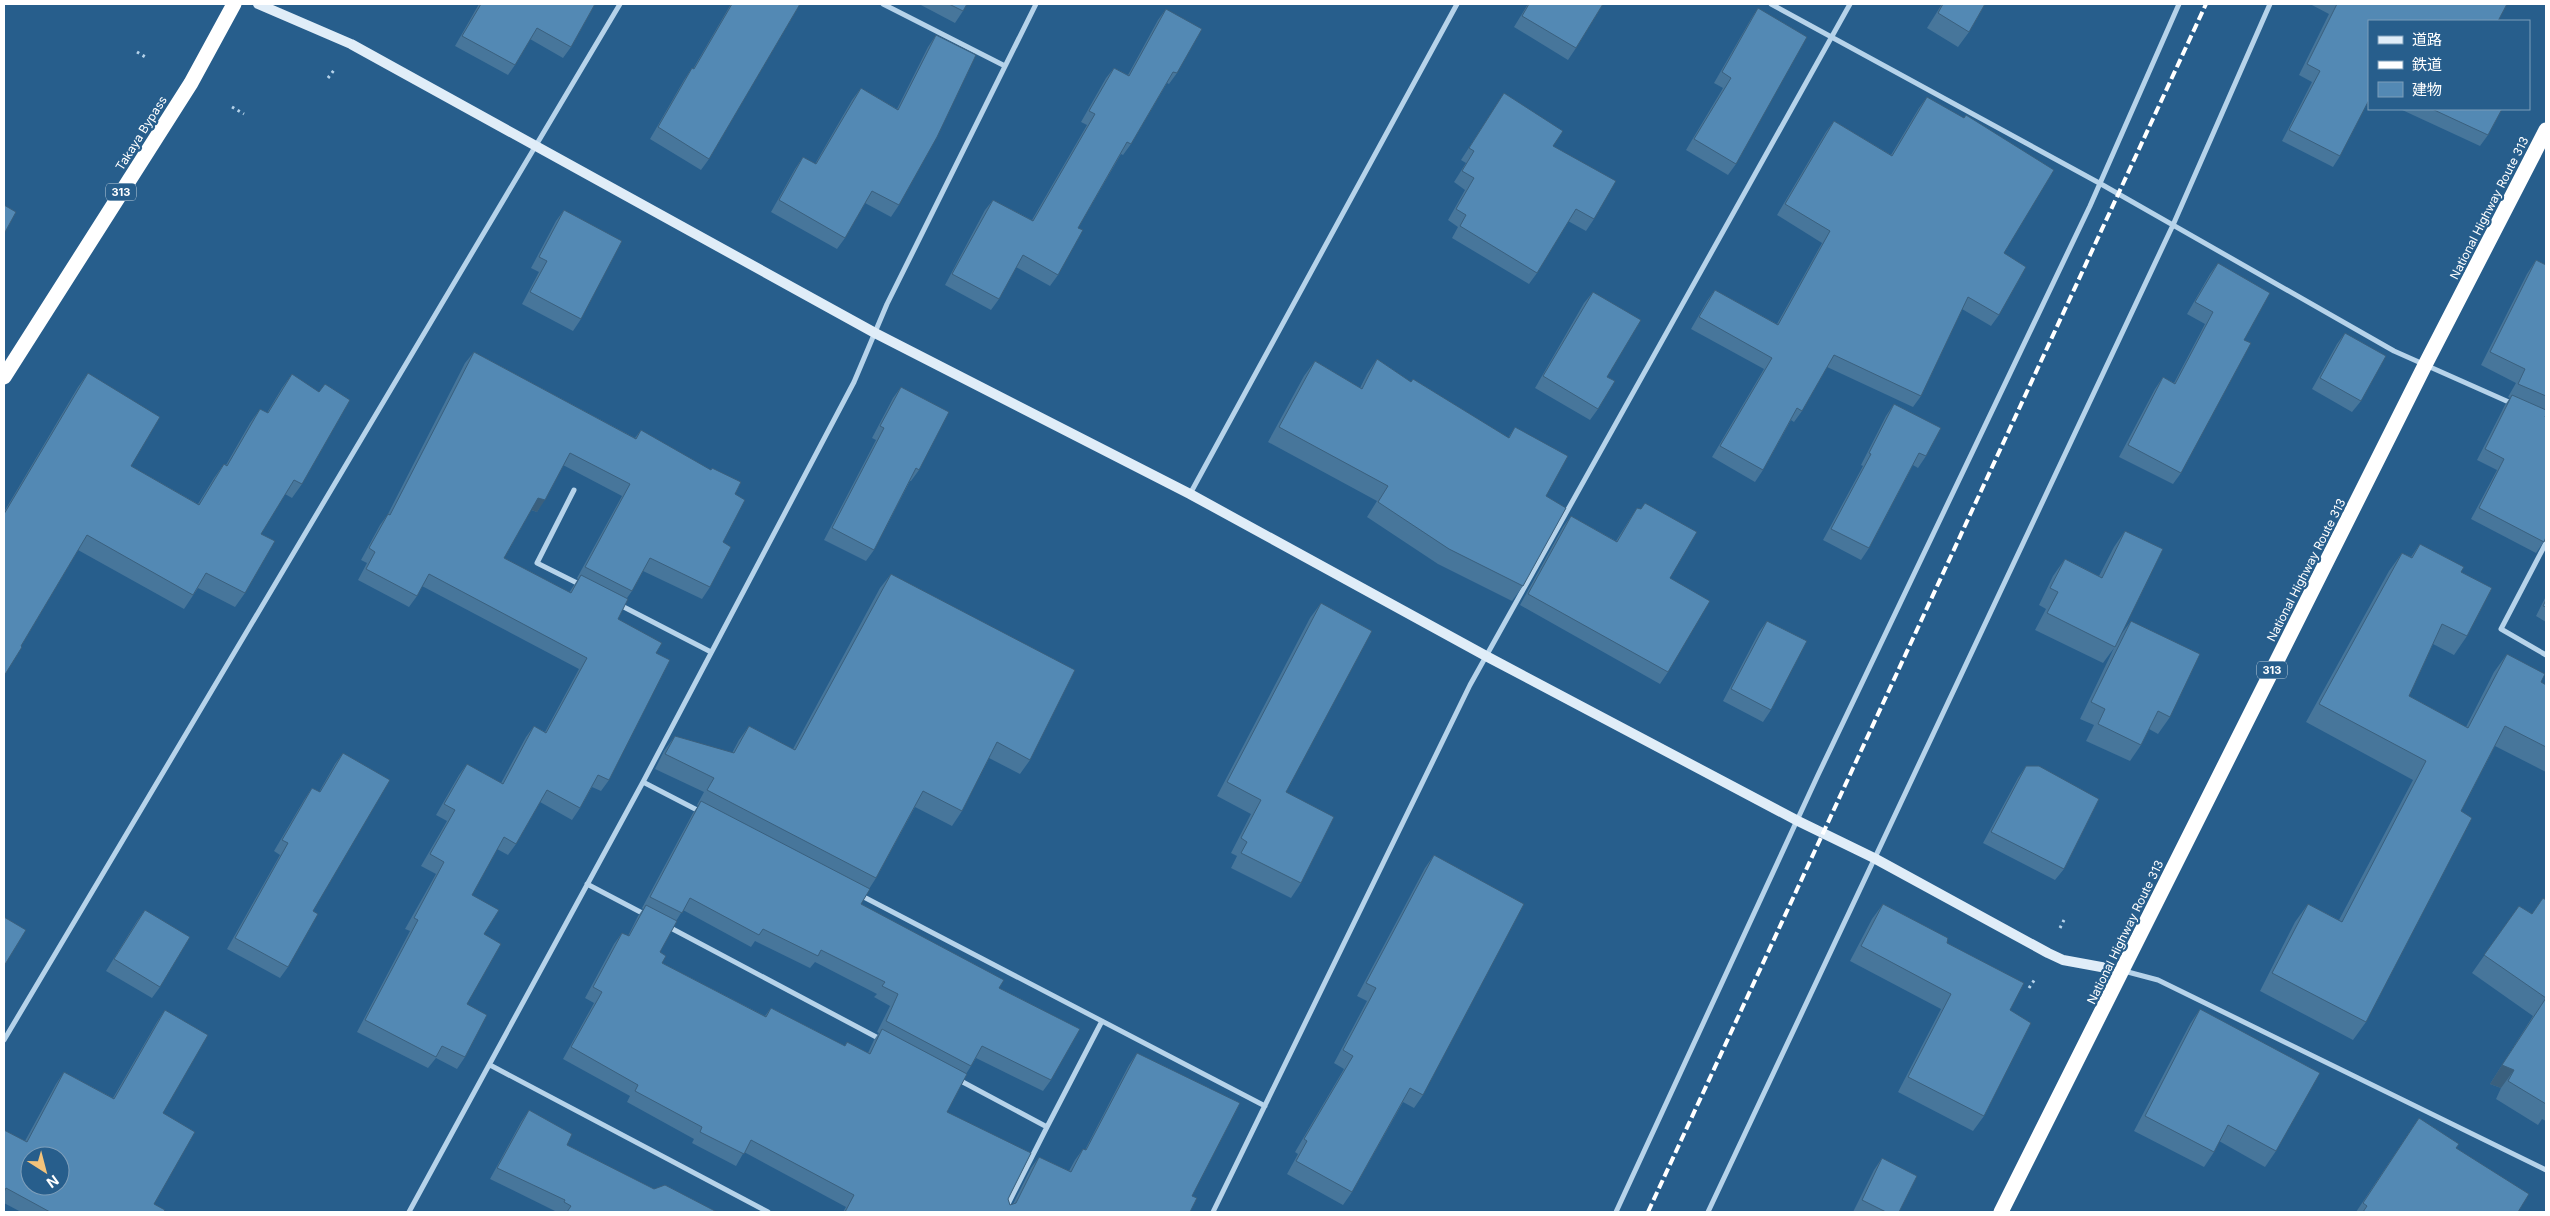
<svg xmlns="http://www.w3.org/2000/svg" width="2550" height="1216" viewBox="0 0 2550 1216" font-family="Inter,'Noto Sans JP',sans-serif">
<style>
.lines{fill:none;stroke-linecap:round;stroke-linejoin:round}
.path{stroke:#b6d3ea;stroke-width:3;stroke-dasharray:2.5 4;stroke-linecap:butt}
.street{stroke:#b6d3ea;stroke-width:5}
.secondary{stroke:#e0edf8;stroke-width:10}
.highway{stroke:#fff;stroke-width:15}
.rail{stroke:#fff;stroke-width:4;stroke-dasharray:9 4;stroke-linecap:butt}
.wall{fill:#47769b;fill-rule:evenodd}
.shaded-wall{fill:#3a607e}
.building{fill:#5389b4;stroke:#3a607e;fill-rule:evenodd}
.labels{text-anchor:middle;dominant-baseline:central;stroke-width:4.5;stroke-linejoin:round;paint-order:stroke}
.shield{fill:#275e8c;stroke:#becfdc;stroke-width:1}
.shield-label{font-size:11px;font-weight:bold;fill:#fff}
.street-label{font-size:12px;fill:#fff;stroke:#275e8c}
</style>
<rect width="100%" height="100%" fill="#275e8c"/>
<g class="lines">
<path class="path" d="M137,52L147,58
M328,78L334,70
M232,107L244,114
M2060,928L2064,920
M2029,988L2035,979"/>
<path class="street" d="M883,4L1005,66
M1771,4L2101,184L2394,351L2511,403
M574,490L537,563L581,585
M1190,494L1457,4
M2546,543L2501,629L2546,655
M618,604L711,652
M643,782L699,811
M587,884L646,915
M860,895L1265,1106
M667,926L880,1039
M2124,971L2158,980L2546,1170
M4,1040L620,4
M490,1065L768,1212
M959,1080L1047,1127L1004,1212
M1047,1127L1102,1021
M409,1212L643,782L854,382L887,304L1036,4
M1213,1212L1470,685L1850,4
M1616,1212L1818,775L2090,206L2179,4
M1708,1212L2173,225L2270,4"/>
<path class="secondary" d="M258,4L351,44L875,333L1190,494L1486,656L1798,821L1874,858L2048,953L2063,960L2123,971"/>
<path class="highway" d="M4,377L191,83L234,4
M2001,1212L2425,365L2546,130"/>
<path class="rail" d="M1648,1212L2206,4"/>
</g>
<path class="wall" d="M479,4H595L571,47L563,58L530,39L515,65L508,75L455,46Z
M731,4H800L709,159L701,170L650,139L684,80L692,68L693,69Z
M919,4H967L963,11L955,23Z
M1528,4H1603L1576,48L1568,60L1514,27Z
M1942,4H1985L1969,32L1958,47L1927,28Z
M2310,4H2507L2369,21L2340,156L2333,167L2282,141L2312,82L2299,75L2329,14Z
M1758,8L1736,164L1728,175L1686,150L1723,88L1714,83L1751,19Z
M1166,9L1177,73L1169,84L1167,83L1131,144L1123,155L1121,154L1078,228L1058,275L1050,286L1016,267L999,299L991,310L945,285L985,210L993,200L1032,220L1087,125L1081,122L1106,78L1114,68L1128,75L1158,20Z
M936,35L899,205L891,217L865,203L845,238L837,249L771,212L795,169L803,157L815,164L852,100L861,88L897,109L928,47Z
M1504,93L1553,146L1594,219L1586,231L1568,221L1537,273L1529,284L1452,238L1458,227L1448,220L1465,190L1454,182L1466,163L1461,160Z
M1927,97L2004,253L1999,315L1991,326L1962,309L1921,396L1913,407L1827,367L1802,411L1794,422L1791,420L1763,470L1755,482L1712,457L1764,369L1691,329L1707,301L1715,290L1777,324L1822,243L1777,215L1826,132L1834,121L1891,155L1919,108Z
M2400,109H2502L2488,135L2480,146Z
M564,210L581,319L573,331L522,304L539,272L531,268L556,221Z
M2536,260L2546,265V414L2545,417H2546V540H2545L2536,553L2471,519L2497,470L2477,460L2505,405L2510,398L2508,397L2516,383L2481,365L2527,274Z
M2218,263L2244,340L2181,473L2173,484L2119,457L2155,389L2163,377L2174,383L2205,324L2187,314L2210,274Z
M1593,292L1607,377L1598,409L1590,420L1535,388L1584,303Z
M2345,333L2361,401L2352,412L2312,389L2337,344Z
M474,352L635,438L641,430L735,494L710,587L702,599L643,571L632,591L627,598L618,619L656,653L609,780L601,791L592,787L580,808L572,820L540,802L516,844L508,855L497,849L472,895L484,934L467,1004L465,1057L457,1069L436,1058L428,1068L357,1032L410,931L405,929L436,874L421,866L447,821L436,815L459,775L467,764L501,783L526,737L534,726L545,732L579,669L422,586L417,596L409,607L358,580L367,563L361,560L380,525L388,514L465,363ZM563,465L622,496L577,578L578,579L569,593L504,558L531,510L537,512Z
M1377,359L1411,382L1413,379L1508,438L1515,427L1546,496L1523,586L1512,601L1438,564L1367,517L1377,501L1268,442L1304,376L1315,361L1360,388L1367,374Z
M88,373L131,466L198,504L214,478L224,464L226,465L250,423L260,409L267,413L282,388L292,374L302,484L292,498L285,494L261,534L245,593L235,607L198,588L184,609L78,550L21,646L4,676V512L78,387Z
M901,387L919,470L911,481H910L874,550L866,561L824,540L876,440L872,438L893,398Z
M1894,404L1926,456L1918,468L1913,465L1869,548L1861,560L1823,540L1863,466L1861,465L1886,416Z
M1645,503L1670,578L1668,672L1660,684L1520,605L1563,527L1571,516L1616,541L1637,508L1641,509Z
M2125,531L2120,636L2131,621L2170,717L2158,734L2149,729L2141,745L2130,761L2086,741L2094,725L2080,719L2114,648L2103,663L2035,630L2046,609L2039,605L2053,576L2065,559L2099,576L2114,547Z
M2420,544L2461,572L2467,636L2454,655L2433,644L2409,696L2466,727L2494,672L2507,654L2541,682L2546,685V772L2495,746L2461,811L2366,1022L2353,1040L2260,991L2295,922L2308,904L2339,920L2413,780L2306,722L2389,571L2402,553L2411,557Z
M891,574L1030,760L1020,774L989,758L962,811L952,826L915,807L876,878L869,889L861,904L999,988L1051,1080L1043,1091L976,1058L966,1074L947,1112L1008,1199L1010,1205L1013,1204L1031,1168L1039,1157L1069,1171L1075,1160L1083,1149L1085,1150L1129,1065L1137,1053L1192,1196L1190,1212H843L846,1207L744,1152L736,1166L692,1143L694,1139L627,1102L630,1096L563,1059L594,1003L585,998L614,944L622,933L628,936L638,916L643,909L642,908L693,813L698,806L697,805L704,792L655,769L664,751L675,736L732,753L739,740L749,726L793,749L880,588ZM683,910L751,947L755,941L810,968L815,962L877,994L874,997L890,1006L877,1032L879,1033L874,1040L868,1053L847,1042L845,1046L771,1008L765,1016L662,963L660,952L676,921Z
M2546,596V622L2536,616Z
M1321,603L1286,792L1301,883L1291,898L1231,868L1237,856L1231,853L1251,814L1217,796L1310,618Z
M1767,621L1771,710L1763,722L1723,701L1759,632Z
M343,753L313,911L288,967L280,978L227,949L280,855L274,851L304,800L312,788L319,792L335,764Z
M2026,766L2064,869L2055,880L1983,843L2018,778Z
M1434,855L1423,1095L1414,1108L1403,1102L1352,1192L1343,1205L1287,1174L1298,1154L1295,1152L1344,1069L1334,1063L1367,1001L1357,996L1425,868Z
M2546,900V1121L2542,1119L2538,1125L2496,1099L2501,1088L2490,1084L2533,1016L2472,973L2519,906L2532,914Z
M1883,904L1947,943L2010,1010L1984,1116L1973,1131L1898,1092L1941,1009L1850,961L1872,919Z
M145,910L160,987L152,998L106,971L137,921Z
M2200,1009L2276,1151L2265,1167L2219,1141L2214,1152L2204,1167L2134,1131L2190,1024Z
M165,1010L163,1113L154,1204L163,1212H21L4,1203V1130L25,1141L56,1084L64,1072L113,1098L157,1022Z
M529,1110L567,1145L654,1189L717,1212H557L490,1179L521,1122Z
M2419,1118L2456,1148L2518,1212H2356Z
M1882,1158L1899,1212H1853L1874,1170Z"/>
<path class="shaded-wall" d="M538,498L545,500L537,512L529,509Z
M2502,1065L2514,1070L2501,1088L2490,1084Z"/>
<path class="building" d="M481,4H595L571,47L537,28L515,65L462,36Z
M732,4H800L709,159L658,127L692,68L694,69Z
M949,4H967L963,11Z
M1529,4H1603L1576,48L1522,16Z
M1943,4H1985L1969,32L1938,13Z
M2337,4H2507L2498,21H2369V100L2340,156L2289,130L2320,71L2307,64Z
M1758,8L1807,37L1736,164L1694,139L1731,78L1722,72Z
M1166,9L1202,29L1177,73L1173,72L1131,144L1127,142L1078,228L1083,230L1058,275L1023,255L999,299L952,274L993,200L1033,221L1095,114L1089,111L1114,68L1129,76Z
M936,35L976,55L937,137L899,205L872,191L845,238L779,200L803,157L816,164L861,88L898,110Z
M1504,93L1563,131L1553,146L1616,181L1594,219L1576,209L1537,273L1460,226L1466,215L1456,209L1474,178L1462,171L1474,151L1469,148Z
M1927,97L1964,118L1966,115L2054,170L2004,253L2026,267L1999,315L1968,297L1921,396L1834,355L1802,411L1797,408L1763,470L1720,446L1772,358L1699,317L1715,290L1778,325L1830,231L1785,204L1834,121L1892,156Z
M2432,109H2502L2488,135Z
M4,205L16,212L4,234Z
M564,210L622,241L581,319L530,292L547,261L539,257Z
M2536,260L2546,265V396L2518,384L2525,369L2490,352Z
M2218,263L2270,293L2244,340L2251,343L2181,473L2128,445L2163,377L2175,384L2213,312L2195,302Z
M1593,292L1641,320L1607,377L1615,381L1598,409L1543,376Z
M2345,333L2386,356L2361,401L2320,378Z
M474,352L636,439L641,430L711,470L712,468L741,482L735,494L745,500L723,542L731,547L710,587L650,558L632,591L585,567L630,484L570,453L545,500L538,498L504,558L571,593L581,575L628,599L618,619L662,643L656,653L670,660L609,780L598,775L580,808L547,790L516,844L504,837L472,895L499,910L484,934L501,944L467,1004L487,1015L465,1057L442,1046L436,1057L365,1020L418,920L414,918L444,862L430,854L455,810L444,804L467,764L503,784L534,726L546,733L587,658L429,574L417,596L366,569L375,552L369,548L388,514L390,515Z
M1377,359L1411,382L1413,379L1509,438L1515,427L1568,456L1546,496L1566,508L1523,586L1449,549L1378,502L1388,486L1279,427L1315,361L1362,389Z
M88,373L160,417L131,466L199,505L224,464L227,466L260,409L268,413L292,374L319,392L325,384L350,400L302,484L294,480L261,534L275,541L245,593L206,573L193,595L87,535L21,646L22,647L4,676V514Z
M901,387L949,412L919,470L916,468L874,550L832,528L884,428L880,426Z
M2512,395L2546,410V414L2545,417H2546V537L2544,542L2479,508L2504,459L2485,449Z
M1894,404L1941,428L1926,456L1919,453L1869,548L1831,529L1871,454L1869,453Z
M1645,503L1697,532L1670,578L1710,601L1668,672L1528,594L1571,516L1617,542L1637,508L1641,509Z
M2125,531L2163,549L2115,647L2047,613L2058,592L2050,588L2065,559L2102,578Z
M2420,544L2464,567L2461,572L2492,588L2467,636L2442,624L2409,696L2468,728L2507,654L2545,674L2541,682L2546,685V747L2505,726L2461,811L2472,818L2366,1022L2272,973L2308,904L2342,922L2426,761L2319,704L2402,553L2412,558Z
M891,574L1075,670L1030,760L997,742L962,811L923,791L876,878L707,790L714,778L665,754L675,736L734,753L749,726L795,750Z
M2546,600V607L2543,606Z
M1321,603L1372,631L1286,792L1334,817L1301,883L1241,853L1247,842L1241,838L1261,800L1227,782Z
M1767,621L1807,641L1771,710L1731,689Z
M2131,621L2200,654L2170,717L2158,711L2141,745L2098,724L2105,709L2091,702Z
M343,753L390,780L313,911L318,914L288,967L235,938L288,843L282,840L312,788L320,792Z
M2026,766H2039L2099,799L2064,869L1991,832Z
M701,801L870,889L861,904L1004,980L999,988L1080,1029L1051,1080L982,1046L971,1066L886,1021L898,994L882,986L885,982L821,950L818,956L763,929L759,935L690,898L682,913L650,897Z
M1434,855L1524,904L1423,1095L1410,1088L1352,1192L1296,1161L1307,1141L1304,1139L1353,1056L1343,1050L1376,988L1366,983Z
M2543,898L2546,900V1104L2508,1081L2514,1070L2502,1065L2546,998L2484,955L2519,906L2532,914Z
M1883,904L1948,938L1947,943L2024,983L2010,1010L2031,1023L1984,1116L1908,1077L1951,994L1861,946Z
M646,905L677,921L660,952L666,956L662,963L766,1017L771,1008L845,1046L847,1042L870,1054L882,1029L967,1074L947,1112L1031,1153L1008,1199L1010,1205L1016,1203L1039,1157L1071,1172L1083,1149L1086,1150L1137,1053L1240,1103L1192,1196L1197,1198L1190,1212H845L854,1195L751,1140L744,1154L700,1132L702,1127L635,1091L638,1085L571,1047L602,992L593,987L622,933L629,936Z
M145,910L190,937L160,987L114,959Z
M4,917L26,930L4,966Z
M2200,1009L2320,1073L2276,1151L2228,1125L2214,1152L2145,1116Z
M165,1010L208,1035L163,1113L195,1132L154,1204L165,1210L163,1212H50L6,1188L4,1192V1130L27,1142L64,1072L114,1099ZM30,1156H60V1186H30Z
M529,1110L572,1134L567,1145L654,1189L665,1185L717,1212H567L571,1206L564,1202L565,1200L497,1168Z
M2419,1118L2459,1144L2456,1148L2529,1194L2518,1212H2363L2367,1206L2363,1203Z
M1882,1158L1917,1176L1899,1212H1886L1862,1200Z"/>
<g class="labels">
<g class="shield">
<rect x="106" y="183.5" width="30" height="17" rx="4"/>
<rect x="2257" y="661.5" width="30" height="17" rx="4"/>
</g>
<g class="shield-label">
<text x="121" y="192">313</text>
<text x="2272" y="670">313</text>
</g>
<g class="street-label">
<text transform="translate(141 133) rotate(-58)">Takaya Bypass</text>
<text transform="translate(2489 208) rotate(-63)">National Highway Route 313</text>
<text transform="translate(2306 570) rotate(-63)">National Highway Route 313</text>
<text transform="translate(2125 932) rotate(-64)">National Highway Route 313</text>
</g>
</g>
<rect width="2550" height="1216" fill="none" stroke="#ffffff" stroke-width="10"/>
<rect x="2368" y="20" width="162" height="90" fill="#275e8c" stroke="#7d9eba"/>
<rect x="2378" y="36" width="25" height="8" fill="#e0edf8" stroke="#7d9eba"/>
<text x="2412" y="45" font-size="15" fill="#ffffff">道路</text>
<rect x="2378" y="61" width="25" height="8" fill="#ffffff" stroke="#7d9eba"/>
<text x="2412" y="70" font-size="15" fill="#ffffff">鉄道</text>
<rect x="2378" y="82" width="25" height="15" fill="#5389b4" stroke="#7d9eba"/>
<text x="2412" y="95" font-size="15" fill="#ffffff">建物</text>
<g transform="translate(45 1171) rotate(144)"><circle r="24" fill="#275e8c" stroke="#7d9eba"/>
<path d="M0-4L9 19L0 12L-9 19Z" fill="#f3c37b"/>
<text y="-8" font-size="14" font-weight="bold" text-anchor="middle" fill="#ffffff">N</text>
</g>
</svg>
